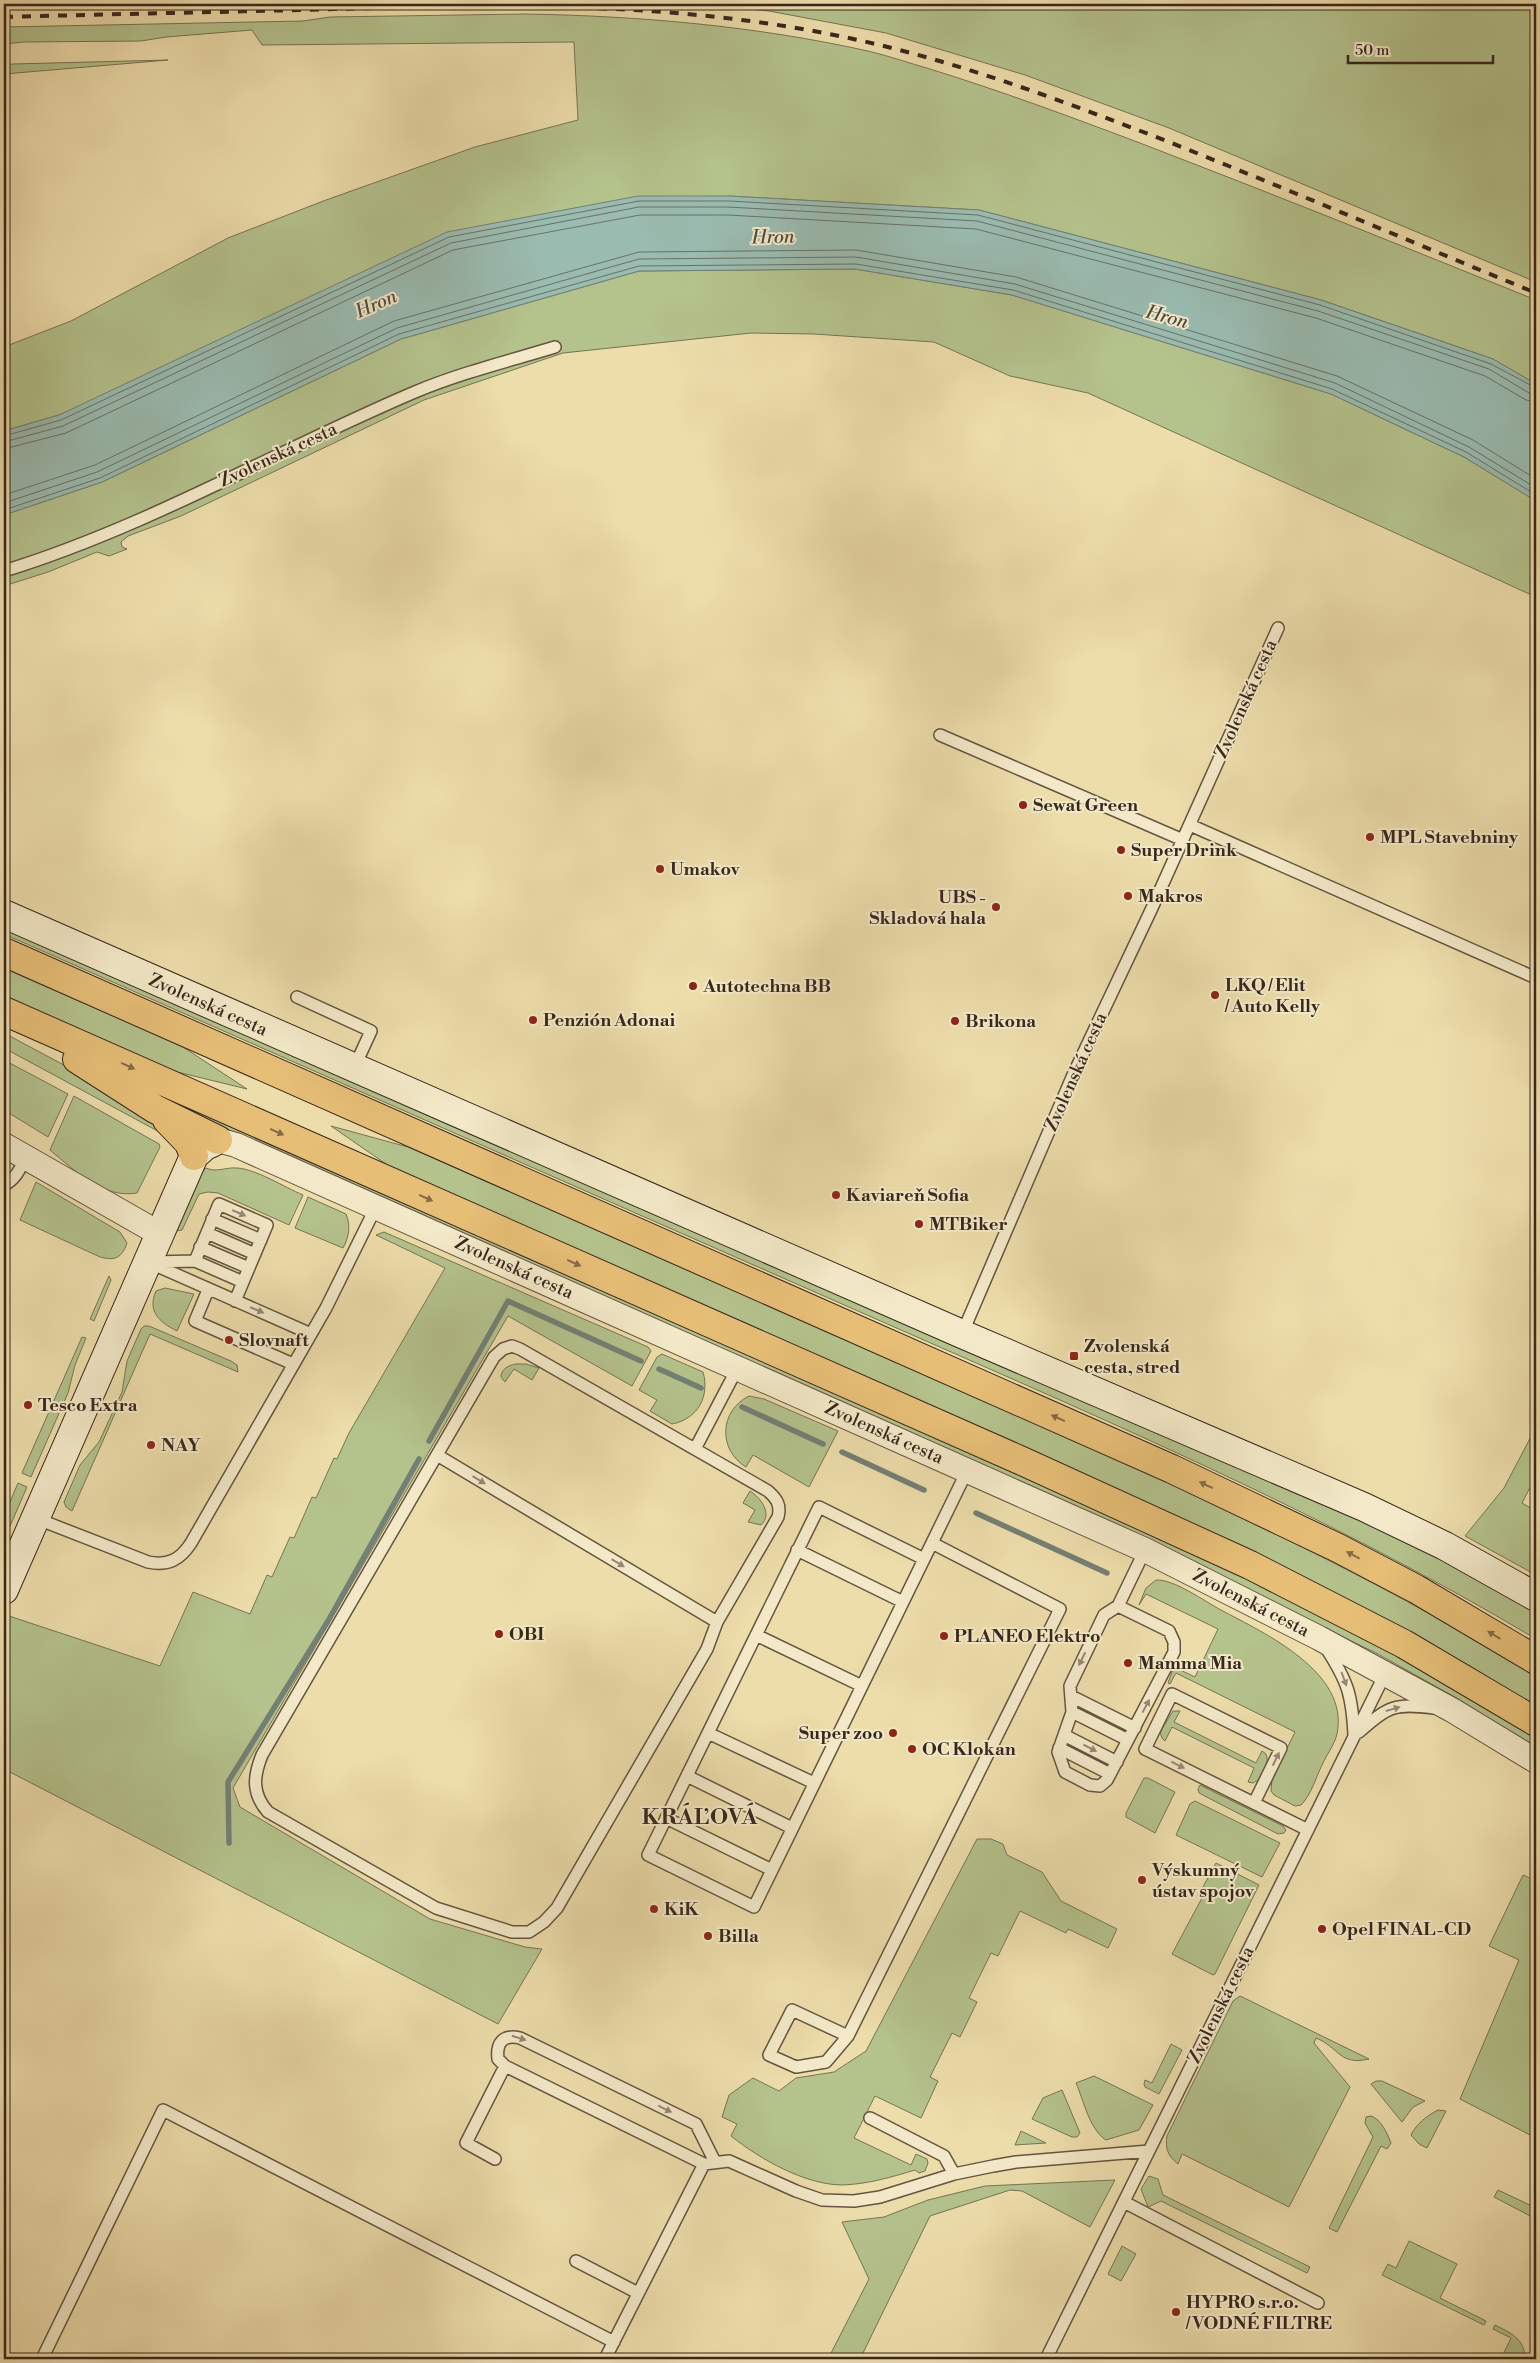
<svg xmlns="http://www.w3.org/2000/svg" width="1540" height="2363" viewBox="0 0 1540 2363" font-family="'Libre Bodoni',serif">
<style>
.green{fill:#b4c28c;stroke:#767454}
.water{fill:#9abbb0;stroke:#738075}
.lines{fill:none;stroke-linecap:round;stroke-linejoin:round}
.shore{stroke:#697166;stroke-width:1}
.stream{stroke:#738075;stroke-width:5.5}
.lane-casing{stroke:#655440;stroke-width:14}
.street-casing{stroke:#655440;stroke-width:26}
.secondary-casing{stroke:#38271d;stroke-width:30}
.highway-casing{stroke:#38271d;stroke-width:30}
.lane{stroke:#f3e9c8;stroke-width:11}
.street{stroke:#f3e9c8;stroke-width:24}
.secondary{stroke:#f3e9c8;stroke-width:28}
.highway{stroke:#e6be76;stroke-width:28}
.rail{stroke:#38271d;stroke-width:4;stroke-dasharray:9 9;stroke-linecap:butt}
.oneway{fill:#866b45}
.oneway2{fill:#968872}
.poi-dot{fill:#8f2418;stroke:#f3e9c8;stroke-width:2}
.labels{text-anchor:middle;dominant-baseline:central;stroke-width:4;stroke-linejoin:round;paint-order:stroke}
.street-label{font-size:18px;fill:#38271d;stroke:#f3e9c8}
.poi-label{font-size:18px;font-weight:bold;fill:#38271d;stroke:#f3e9c8;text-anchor:start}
.water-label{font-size:19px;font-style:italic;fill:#504c42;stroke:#f3e9c8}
.district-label{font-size:22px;font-weight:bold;letter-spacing:1px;fill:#38271d;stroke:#f3e9c8}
</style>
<rect width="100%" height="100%" fill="#edddab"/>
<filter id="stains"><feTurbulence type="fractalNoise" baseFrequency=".004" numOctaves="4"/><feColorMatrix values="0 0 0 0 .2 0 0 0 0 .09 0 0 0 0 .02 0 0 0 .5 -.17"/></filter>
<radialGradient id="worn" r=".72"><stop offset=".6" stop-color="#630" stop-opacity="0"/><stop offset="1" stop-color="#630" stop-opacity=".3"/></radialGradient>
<path class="green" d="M695,4H1536V282L1169,128L1025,75L886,33L769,11Z
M525,14C641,16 755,26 868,51C889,56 909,63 930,69C1001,91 1071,117 1140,143C1273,194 1405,247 1536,300V384L1493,359L1321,300L979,210L729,196L59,415L4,431V347L71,321L228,238L326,200L475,147L578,120L574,42L262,45L252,30L166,37L141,41L24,42L4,44V27L303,21L330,17Z
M168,60L4,74V65L13,64Z
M855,269L1012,295L1331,394L1464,457L1536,501V597L1088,393L1010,376L934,342L814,334L751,333L563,353L424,400L181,516L128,536L121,542L122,547L127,549L109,556L97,552L48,572L4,586V515L102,482L401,339L639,271Z
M4,927L1345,1512L1467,1572L1536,1611V1639C1315,1507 1077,1408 842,1304C562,1181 283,1057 4,934Z
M4,968L183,1047L247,1089L165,1069L4,997Z
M4,1033L62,1064L150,1117L165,1135L4,1048Z
M4,1060L68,1094L48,1137L4,1110Z
M135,1085L1151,1533C1282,1595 1416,1656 1536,1737V1748L1460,1700L1378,1654L1130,1533L258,1144Z
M74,1096L159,1144L160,1147L137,1193C103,1199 74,1170 50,1150Z
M331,1126L408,1147L1163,1480C1291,1540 1416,1602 1536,1675V1707L1470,1666L1396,1625L396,1171Z
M206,1168C217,1173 225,1167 237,1168C256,1169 284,1187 303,1195L289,1225L218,1193L208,1192L199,1194L182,1230L174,1231L200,1175Z
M36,1182L120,1232L127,1243C122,1258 115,1261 100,1257L20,1220Z
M308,1197L346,1214C351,1226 349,1237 343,1248L295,1228Z
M384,1232L648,1347L651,1351L632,1386L508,1316L233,1788L240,1807L430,1919L525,1947L542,1949L498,2024L4,1769V1620L6,1615L160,1666L193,1592L250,1614L267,1575L272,1577L290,1537L294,1538L312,1497L316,1498L334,1458L337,1459L349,1433L445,1268L376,1235Z
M109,1276L111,1280L94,1321L90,1319Z
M165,1288L194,1294L177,1331C159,1322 147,1311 156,1291Z
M144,1326H149L231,1361L237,1365L238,1372L150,1334L72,1511L66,1507L64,1502L80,1465L99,1442L122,1392L127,1361L141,1329Z
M82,1337L86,1338L75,1365L68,1393L31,1477L22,1473Z
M662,1354L703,1372C710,1396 698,1419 672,1424L650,1411L657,1400L639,1390L657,1357Z
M515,1364H526L539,1368L532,1380L514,1369L505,1382L501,1377C501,1369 508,1366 515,1364Z
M749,1396L764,1399L838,1431L809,1487L753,1455L746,1467C718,1450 719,1411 749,1396Z
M1536,1427V1476L1522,1503L1536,1511V1575L1465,1536L1504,1488Z
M18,1483L27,1487L4,1540V1516Z
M750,1491C761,1498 773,1514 761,1525L748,1522L755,1510L743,1503Z
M1156,1580C1174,1579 1204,1601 1221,1610C1264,1633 1350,1672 1337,1734C1335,1743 1328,1753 1324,1761C1317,1774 1311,1796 1301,1805L1295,1806L1274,1795L1271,1791L1272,1779L1295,1732L1176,1673L1170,1684L1168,1683L1174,1667L1195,1677L1218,1629L1146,1594L1139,1605L1146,1588Z
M1173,1711H1180L1174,1722L1256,1763L1262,1751L1266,1754C1270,1764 1263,1779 1253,1783L1248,1782L1254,1768L1172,1727L1165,1741L1162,1738L1160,1732Z
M1144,1778H1148L1175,1792L1155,1833L1126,1817V1813Z
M1200,1785L1283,1826L1286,1830L1284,1833L1278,1834L1199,1793L1198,1789Z
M1195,1801L1280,1843L1262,1877L1176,1835L1190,1804Z
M977,1839H991L1003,1844L1007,1855L1042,1872L1061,1901L1117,1929L1108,1948L1068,1929L1066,1933L1020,1911L998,1956L991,1953L969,1998L977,2002L960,2037L952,2033L930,2077L938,2081L921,2118L875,2096L854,2138L911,2165L916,2154L927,2159L928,2163L925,2171L919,2173L915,2170C892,2177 868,2184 843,2185C805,2185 760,2159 731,2136L737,2124L722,2117L729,2095L753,2078L779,2091L796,2078L834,2072L866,2051Z
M1216,1863L1259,1885L1215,1974L1213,1975L1172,1954L1202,1898L1198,1896Z
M1523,1875L1536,1881V2138L1460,2099L1519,1960L1489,1946Z
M1240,1996L1369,2059C1339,2066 1339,2047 1316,2038L1314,2043L1350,2087L1289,2207L1182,2154L1178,2164C1168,2156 1165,2149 1167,2136L1233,2001Z
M1171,2044L1182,2050L1159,2094L1145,2087L1144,2084L1145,2080L1152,2083Z
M1094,2076L1153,2105L1139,2130L1106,2140C1089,2129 1084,2101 1076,2083Z
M1376,2081H1382L1425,2101L1413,2107L1402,2122L1371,2084Z
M1062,2090L1080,2133L1077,2137H1072L1032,2119L1043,2098Z
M1438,2110L1446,2111L1427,2148L1419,2144L1411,2135C1417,2123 1427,2116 1438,2110Z
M1371,2116C1381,2119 1387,2133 1391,2143L1387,2149L1381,2146L1337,2232L1329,2228L1373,2137L1365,2123L1366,2117Z
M1021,2131L1046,2143L1015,2145Z
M1149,2176L1158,2179L1163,2195L1308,2266L1310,2267L1307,2273L1161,2201L1148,2207L1141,2189Z
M1115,2180L1090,2227L1022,2191L1010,2190L930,2216L860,2359H828L869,2279L842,2222L884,2217L928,2200L985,2186Z
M1498,2190L1536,2208V2219L1494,2197Z
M1409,2241L1457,2264L1440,2298L1486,2321L1484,2325L1382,2275L1388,2264L1396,2268Z
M1122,2246L1136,2254L1121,2281L1108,2274Z
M1495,2325C1511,2333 1525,2339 1525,2359H1501L1511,2338L1493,2329Z"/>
<path class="water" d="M638,196H729L979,210L1321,300L1493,359L1536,384V501L1464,457L1331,394L1012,295L855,269L639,271L401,339L102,482L4,515V431L59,415L447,232Z"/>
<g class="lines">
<path class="shore" d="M4,436L61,420L449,237L639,201H729L978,215L1320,305L1491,364L1536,388
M4,442L63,426L451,243L639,207H728L977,221L1318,311L1489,369L1529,393L1536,394
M4,449L66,433L453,250L640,215H728L976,229L1316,318L1485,376L1526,400L1536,402
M4,495L95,465L394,321L639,252L856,250L1016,277L1337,376L1473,440L1536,479
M4,503L97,472L397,328L639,259L856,257L1015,284L1335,383L1469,447L1536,488
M4,510L100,478L399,334L639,266L856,264L1013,290L1332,389L1466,452L1536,495"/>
<path class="stream" d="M659,1369L701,1388
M742,1407L823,1444
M429,1441L508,1301L641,1361
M842,1452L924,1490
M976,1513L1107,1573
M229,1843L228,1782L328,1621L419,1459"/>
<g class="lane-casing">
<path id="lane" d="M4,571C147,527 278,450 415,392C460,373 509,361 555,347
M940,735L1183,840
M1190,825L1536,978
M297,997L371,1031L354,1068
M4,1185C15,1180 20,1169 25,1159
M212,1219L261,1240
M207,1233L255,1254
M200,1247L249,1268
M195,1261L219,1204L267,1225L235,1301
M148,1262L311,1334
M152,1262L195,1261L243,1282
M208,1290L195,1321L293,1364
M962,1334L1073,1075L1152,908L1278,628
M512,1346L520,1349L768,1491C777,1499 781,1505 778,1517L717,1622L707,1649L557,1908L544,1922L529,1932H512L436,1908L268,1812C252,1794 253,1777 262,1755L494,1357L503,1349Z
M695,1449L738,1367
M437,1455L717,1622
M35,1518L148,1562C168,1566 180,1560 191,1543L326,1308L376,1207
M797,1550L903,1602
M924,1559L819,1507L648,1855L754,1907L949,1508L967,1471
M1118,1606L1169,1631L1174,1642V1652L1107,1780L1100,1786L1090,1785L1065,1772L1058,1752L1072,1712L1070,1686L1104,1615L1118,1606L1145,1550
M756,1635L862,1686
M1326,1648C1348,1682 1352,1695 1354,1735
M1071,1696L1135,1728
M1072,1712L1128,1740
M1359,1732C1389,1706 1394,1703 1434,1708
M708,1733L814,1783
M1064,1735L1117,1762
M1059,1748L1110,1774
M687,1776L792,1828
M1254,1803L1281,1748L1172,1694L1145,1749L1308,1830
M666,1818L772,1870
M848,2036L792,2010L769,2055L796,2067L826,2062L848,2036L1060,1609L932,1543
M505,2066L498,2059C496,2043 503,2034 520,2038L696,2124L715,2162
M870,2118L944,2156L954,2174
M495,2159L466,2143L505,2066L704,2164L729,2161L796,2191L822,2200L854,2201L880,2197L954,2174L993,2166L1016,2162L1149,2151
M1124,2202L1318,2303
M576,2261L638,2293
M42,2359L163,2110L614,2342
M605,2359L704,2164
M1046,2359L1385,1674"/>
</g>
<g class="street-casing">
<path id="street" d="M218,1140L236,1145L1145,1550L1319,1638L1452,1710L1536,1761
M4,1145L160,1234"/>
</g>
<g class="secondary-casing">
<path id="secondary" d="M4,914L962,1334L1364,1507L1445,1546L1536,1597
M4,1590L194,1156L205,1146L212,1143"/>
</g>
<g class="highway-casing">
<path id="highway" d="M4,952L1172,1469L1338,1548L1416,1589L1536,1660
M4,1011L1022,1461L1250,1565L1404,1644L1536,1722
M77,1059L155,1109L218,1140
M167,1120L189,1143L194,1156"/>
</g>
<use href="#lane" class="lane"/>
<use href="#street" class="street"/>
<use href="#secondary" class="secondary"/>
<use href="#highway" class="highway"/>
<path class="rail" d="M4,17C115,14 226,12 337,9C507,4 677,2 844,37C955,60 1063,101 1169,142C1292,191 1414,243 1536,293"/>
</g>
<defs><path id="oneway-solid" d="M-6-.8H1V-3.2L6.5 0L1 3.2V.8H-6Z" transform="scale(1.25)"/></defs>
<g class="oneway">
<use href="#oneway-solid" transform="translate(128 1066) rotate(24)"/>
<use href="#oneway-solid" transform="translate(277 1132) rotate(24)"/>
<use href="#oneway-solid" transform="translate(426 1198) rotate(24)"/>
<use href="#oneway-solid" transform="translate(574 1263) rotate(24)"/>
<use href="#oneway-solid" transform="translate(1058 1418) rotate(-156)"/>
<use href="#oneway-solid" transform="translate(1206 1485) rotate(-155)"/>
<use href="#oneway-solid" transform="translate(1353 1555) rotate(-152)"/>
<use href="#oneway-solid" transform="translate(1494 1635) rotate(-149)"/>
</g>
<g class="oneway2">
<use href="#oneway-solid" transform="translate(239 1213) rotate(23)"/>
<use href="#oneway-solid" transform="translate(257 1310) rotate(23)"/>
<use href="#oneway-solid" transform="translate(479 1480) rotate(31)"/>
<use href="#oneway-solid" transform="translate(618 1563) rotate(31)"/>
<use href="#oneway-solid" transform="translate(1082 1659) rotate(116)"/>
<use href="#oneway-solid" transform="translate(1344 1679) rotate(70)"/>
<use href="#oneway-solid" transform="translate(1146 1706) rotate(-62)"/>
<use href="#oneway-solid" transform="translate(1393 1709) rotate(-16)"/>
<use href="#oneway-solid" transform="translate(1090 1748) rotate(27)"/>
<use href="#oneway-solid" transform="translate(1276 1759) rotate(-64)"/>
<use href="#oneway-solid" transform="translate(1178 1765) rotate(26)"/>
<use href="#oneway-solid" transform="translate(519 2038) rotate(18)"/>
<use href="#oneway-solid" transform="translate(665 2109) rotate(26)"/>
</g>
<g class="poi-dot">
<circle cx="1023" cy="805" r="5"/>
<circle cx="1370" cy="837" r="5"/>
<circle cx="1121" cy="850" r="5"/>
<circle cx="660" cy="869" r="5"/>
<circle cx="1128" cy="896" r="5"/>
<circle cx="996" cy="907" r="5"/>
<circle cx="693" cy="986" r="5"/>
<circle cx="1215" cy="995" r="5"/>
<circle cx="533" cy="1020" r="5"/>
<circle cx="955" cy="1021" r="5"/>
<circle cx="836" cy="1195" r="5"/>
<circle cx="919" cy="1224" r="5"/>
<circle cx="229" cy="1340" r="5"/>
<rect x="1069" y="1351" width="10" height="10" rx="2.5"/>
<circle cx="28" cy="1405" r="5"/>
<circle cx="151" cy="1445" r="5"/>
<circle cx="499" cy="1634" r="5"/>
<circle cx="944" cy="1636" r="5"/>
<circle cx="1128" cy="1663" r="5"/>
<circle cx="893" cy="1733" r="5"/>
<circle cx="912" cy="1749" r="5"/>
<circle cx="1142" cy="1880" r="5"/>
<circle cx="654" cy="1909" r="5"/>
<circle cx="1322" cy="1929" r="5"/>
<circle cx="708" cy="1936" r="5"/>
<circle cx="1176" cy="2312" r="5"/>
</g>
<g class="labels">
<g class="street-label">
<text transform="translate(278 455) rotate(-25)">Zvolenská cesta</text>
<text transform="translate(1246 699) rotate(-66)">Zvolenská cesta</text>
<text transform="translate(208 1005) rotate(24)">Zvolenská cesta</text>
<text transform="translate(1076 1072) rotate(-66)">Zvolenská cesta</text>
<text transform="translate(514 1268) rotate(24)">Zvolenská cesta</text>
<text transform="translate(884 1433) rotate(24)">Zvolenská cesta</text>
<text transform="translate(1251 1603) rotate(27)">Zvolenská cesta</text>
<text transform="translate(1221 2005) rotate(-64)">Zvolenská cesta</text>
</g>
<g class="poi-label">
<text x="1033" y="805">Sewat Green</text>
<text x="1380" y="837">MPL Stavebniny</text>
<text x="1131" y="850">Super Drink</text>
<text x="670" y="869">Umakov</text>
<text x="1138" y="896">Makros</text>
<text x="986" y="897" text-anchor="end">UBS -<tspan x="986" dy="21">Skladová hala</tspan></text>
<text x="1225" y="985">LKQ / Elit<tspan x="1225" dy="21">/ Auto Kelly</tspan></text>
<text x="703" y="986">Autotechna BB</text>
<text x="543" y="1020">Penzión Adonai</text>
<text x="965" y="1021">Brikona</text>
<text x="846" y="1195">Kaviareň Sofia</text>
<text x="929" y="1224">MTBiker</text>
<text x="239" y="1340">Slovnaft</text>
<text x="1084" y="1346">Zvolenská<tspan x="1084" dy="21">cesta, stred</tspan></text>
<text x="38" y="1405">Tesco Extra</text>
<text x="161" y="1445">NAY</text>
<text x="509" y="1634">OBI</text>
<text x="954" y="1636">PLANEO Elektro</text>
<text x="1138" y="1663">Mamma Mia</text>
<text x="883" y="1733" text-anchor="end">Super zoo</text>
<text x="922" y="1749">OC Klokan</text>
<text x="1152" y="1870">Výskumný<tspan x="1152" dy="21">ústav spojov</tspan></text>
<text x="664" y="1909">KiK</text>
<text x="1332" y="1929">Opel FINAL-CD</text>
<text x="718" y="1936">Billa</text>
<text x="1186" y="2302">HYPRO s.r.o.<tspan x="1186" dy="21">/ VODNÉ FILTRE</tspan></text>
</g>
<g class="water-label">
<text transform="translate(773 237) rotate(-1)">Hron</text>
<text transform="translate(376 304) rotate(-24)">Hron</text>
<text transform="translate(1167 317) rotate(15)">Hron</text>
</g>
<g class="district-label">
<text x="700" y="1817">KRÁĽOVÁ</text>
</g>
</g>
<rect width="1540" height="2363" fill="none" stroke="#edddab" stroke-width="20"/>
<rect x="5" y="5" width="1530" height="2353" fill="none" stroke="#38271d" stroke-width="2.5"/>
<rect x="10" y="10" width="1520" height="2343" fill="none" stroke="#38271d"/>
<path d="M1348 55v8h145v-8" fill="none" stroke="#38271d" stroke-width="2.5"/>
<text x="1355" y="55" font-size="15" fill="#38271d" stroke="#f3e9c8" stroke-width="4" paint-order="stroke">50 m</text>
<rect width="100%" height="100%" filter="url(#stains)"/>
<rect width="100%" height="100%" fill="url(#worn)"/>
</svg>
